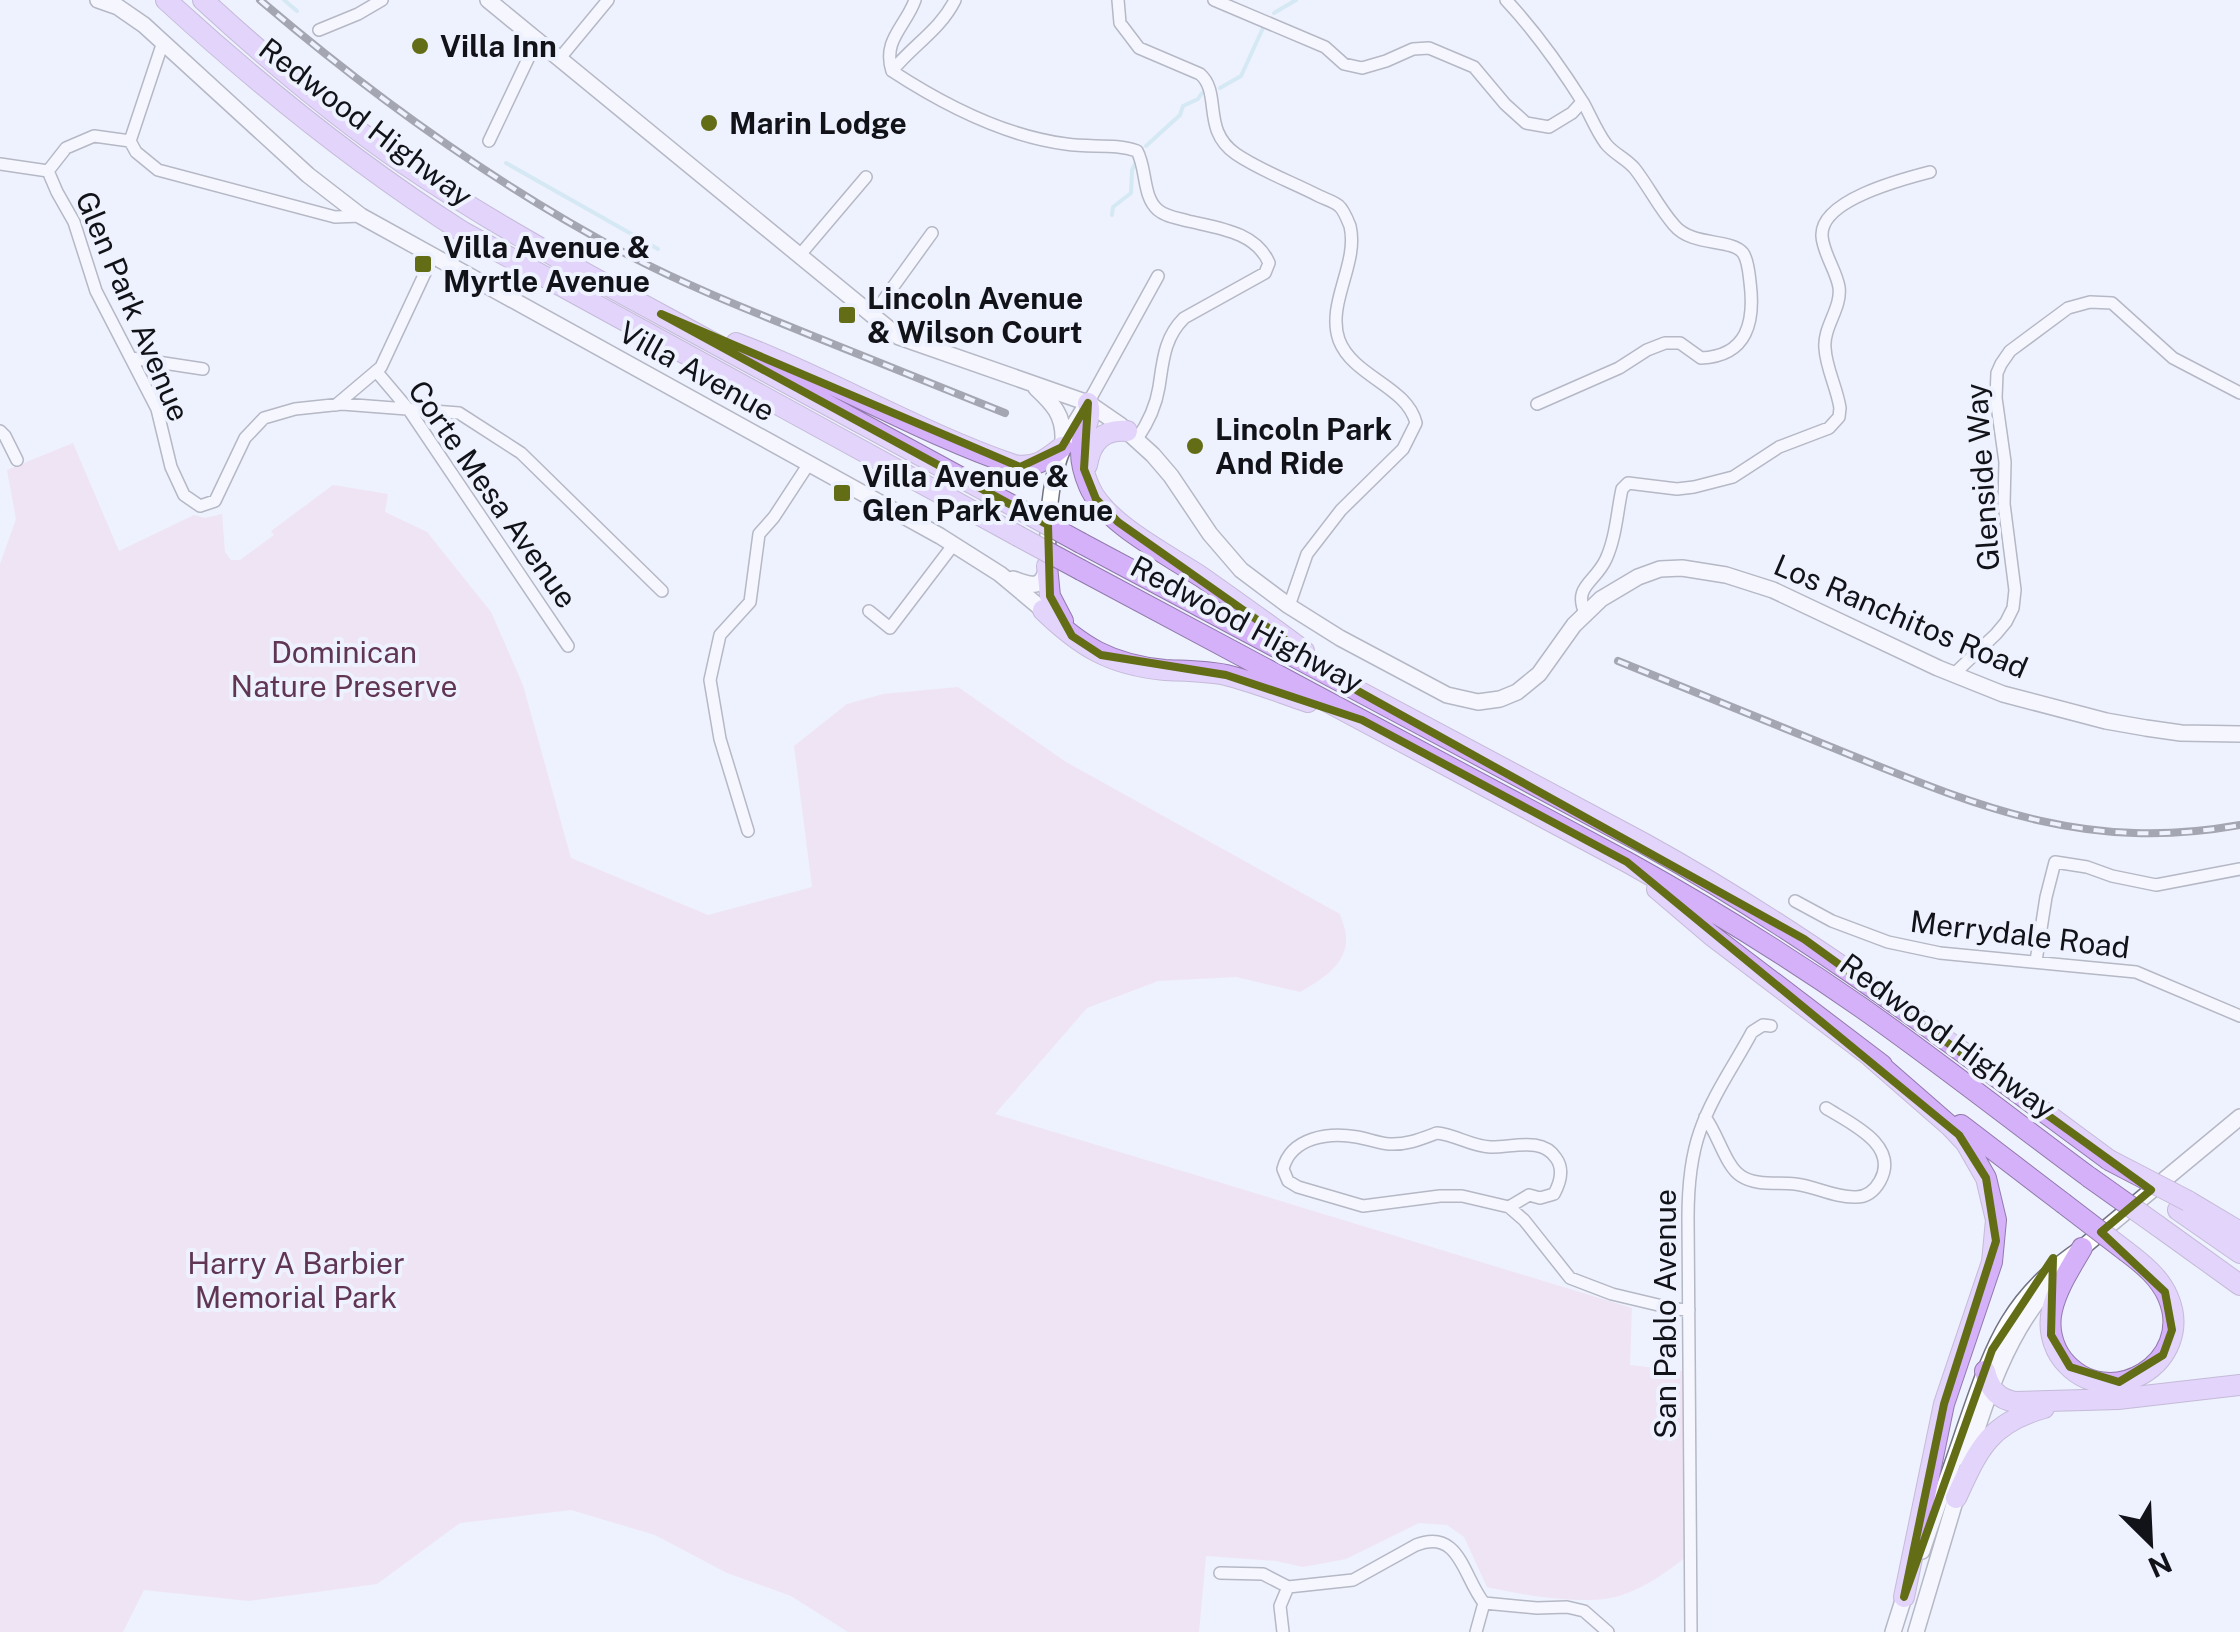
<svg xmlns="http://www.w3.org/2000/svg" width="2240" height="1632" viewBox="0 0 2240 1632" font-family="'Public Sans',sans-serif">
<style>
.green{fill:#f0d6e7}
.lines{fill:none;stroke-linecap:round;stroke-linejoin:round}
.stream{stroke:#b7e0e9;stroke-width:4}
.street-casing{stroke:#707382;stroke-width:14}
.secondary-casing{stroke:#707382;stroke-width:18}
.highway-casing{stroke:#917aab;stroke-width:22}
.street{stroke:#fff;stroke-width:11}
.secondary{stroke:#fff;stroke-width:15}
.highway{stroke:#d5b1f9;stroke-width:20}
.rail-casing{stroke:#4a4c54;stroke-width:8}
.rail{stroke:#eef1fe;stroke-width:4;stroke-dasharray:11;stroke-linecap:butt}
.highway-bridge-casing{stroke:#917aab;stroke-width:22;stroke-linecap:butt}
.highway-bridge{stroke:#d5b1f9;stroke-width:20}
.marked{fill:none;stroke:#626d15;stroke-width:8;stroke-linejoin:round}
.poi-dot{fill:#626d15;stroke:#eef1fe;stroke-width:4}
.labels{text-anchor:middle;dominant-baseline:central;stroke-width:8;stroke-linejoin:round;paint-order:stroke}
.poi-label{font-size:30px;font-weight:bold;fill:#121319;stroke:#eef1fe;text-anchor:start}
.street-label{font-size:30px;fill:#121319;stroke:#eef1fe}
.park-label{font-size:30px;fill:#603654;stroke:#eef1fe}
</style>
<rect width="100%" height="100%" fill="#eef1fe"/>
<path class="green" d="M73,443L119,551L194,515L205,518L222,514L225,552L231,560H240L274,535L271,531L333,485L388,494L385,512L427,532L491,612L523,685L571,858L708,915L812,887L794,746L847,704L883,694L958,687L1066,762L1340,914C1342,921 1346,930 1346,938C1347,965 1321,980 1300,992L1236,977L1158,981L1087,1008L995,1114L1632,1308L1630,1365L1690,1372L1691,1553C1669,1570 1649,1586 1622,1595C1589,1607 1522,1595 1487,1587L1464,1537L1447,1525L1419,1523L1346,1559L1303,1567L1276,1561L1206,1556L1199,1632H848L791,1596L727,1573L655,1535L571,1510L460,1523L377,1584L249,1601L144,1590L123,1632H0V564L16,519L7,470Z"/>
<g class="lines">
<path class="stream" d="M284,0L297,11
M1274,13L1296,0
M1220,88L1241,76L1263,28
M1146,146L1180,115L1183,106L1198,99L1202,93
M506,163L658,249
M1112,215L1113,207L1131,193L1132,170L1136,162"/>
<g class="street-casing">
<path id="street" d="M915,0C906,26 882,40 892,71C944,105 1004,136 1066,144C1090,148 1115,143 1137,151C1147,169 1142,196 1158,210C1166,217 1178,218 1188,221C1218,228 1256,232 1269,263L1265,273L1184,318C1164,338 1163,361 1159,387C1156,406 1148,423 1137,439
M1118,0L1120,23L1139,48L1200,74C1222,93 1201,130 1236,154C1261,171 1292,182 1319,196C1325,199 1335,202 1339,206C1343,209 1348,221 1350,226C1359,264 1326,303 1339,340C1353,377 1407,386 1416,423L1403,449L1341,510L1307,554L1289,606
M1214,0L1325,47L1344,64L1362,68L1386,61L1413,49L1429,48L1474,67L1505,104L1526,123L1549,127L1572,113L1582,102
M1506,0C1534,30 1562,69 1584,104C1591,117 1597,132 1606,144C1614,154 1627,159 1635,169C1649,187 1659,208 1674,225C1692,247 1731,238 1743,253C1748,260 1749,273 1750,282C1755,321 1748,356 1701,358L1680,343H1665L1647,350L1619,368L1537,404
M319,30L358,14L382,0
M163,42L130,141L136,152L158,170L335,217L361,216
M560,58L608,0
M892,71C913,45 940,30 955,0
M489,141L537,40
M0,164L48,171
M48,171L57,192L74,222L96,291L157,409L171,467L184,495L200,506L215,501L245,438L264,418L295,409L342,404L459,413L521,453L662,591
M48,171L66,148L94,136L130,141
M799,256L866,177
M872,316L932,233
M131,358L203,369
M376,371L409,410L568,646
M1088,403L1158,276
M336,405L381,367L433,256
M0,431L5,436L17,460
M869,611L890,628L954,544
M1585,613C1573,586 1595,583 1606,559C1616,537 1617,512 1622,489L1628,483L1677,489L1694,487L1733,477L1779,447L1829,428L1839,417L1840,408C1837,388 1826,368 1825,348C1823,327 1842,308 1839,287C1836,270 1823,253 1822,236C1820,200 1903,179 1930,172
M1954,674L1996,634L2006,622L2013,608L2015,590L2004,504L2005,462L1996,398L1997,373L2001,364L2010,351L2068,308L2090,302L2112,303L2173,358L2240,393
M748,831L720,739L710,680L720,635L750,602L759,534L774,517L808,465
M1795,901L1832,921L1888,942L1940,953L2136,972L2240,1016
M2036,961L2046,897L2055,862L2087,867L2112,876L2156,885L2240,869
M1705,1117C1718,1134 1726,1167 1741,1176C1756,1186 1778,1182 1795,1184C1815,1186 1835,1198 1856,1197C1867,1197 1875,1190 1880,1181C1900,1145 1850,1123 1826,1108
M1437,1133C1456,1135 1471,1146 1490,1147C1511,1148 1542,1136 1556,1158C1564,1169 1560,1183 1554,1194L1540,1198L1529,1195L1509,1207L1462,1196H1440L1363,1206L1298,1187L1288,1181L1283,1169C1291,1137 1329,1132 1357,1137C1368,1139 1379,1143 1389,1144C1407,1145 1421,1139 1437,1133Z
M1509,1207L1524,1220L1570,1278L1612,1294L1675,1309L1689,1310
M1220,1573L1263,1574L1288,1587
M1283,1632L1280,1606L1288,1587L1353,1580L1416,1545C1460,1528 1463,1577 1484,1603L1537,1608L1567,1607L1584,1611L1608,1632
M1476,1632L1484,1603
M1691,1632L1688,1218C1688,1189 1690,1159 1700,1131C1712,1096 1735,1064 1752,1032L1763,1025L1771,1026"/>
</g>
<g class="secondary-casing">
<path id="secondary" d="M98,0L118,7L144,25L308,175L361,216L940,536L1000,574L1043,610
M488,0L899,337L1088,403L1120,425L1153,455L1171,476L1210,534L1241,570L1289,606L1340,638L1447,695L1478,702L1500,699L1517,692L1539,674L1574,625L1601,599L1638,577L1660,569L1682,568L1726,575L1773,590L1938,668L2003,694L2106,721L2146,728L2181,733L2240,734
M1036,388C1053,404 1064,415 1063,440
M1013,579C1031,586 1043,590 1047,566C1049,499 1048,460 1088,403
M1967,1461C1986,1398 2006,1336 2050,1285
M1922,1551C1935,1511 1950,1472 1963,1433C1992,1351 2005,1299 2082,1248L2240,1117
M1893,1632L1906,1591
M1916,1632L1959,1488"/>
</g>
<g class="highway-casing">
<path id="highway" d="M166,0C260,86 356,164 463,232L1018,536
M203,0C266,58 332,114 403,163C492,224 588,275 684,327C795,387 906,448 1017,508
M736,343C831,379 918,432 1014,465C1035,469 1047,459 1062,447
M1088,403C1092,418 1085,426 1082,440C1079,455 1083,472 1089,486C1105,524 1169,555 1203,578C1237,602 1271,626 1304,651
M1087,465C1091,442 1103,429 1127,431
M1081,543L1645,844C1810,935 1957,1048 2109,1160
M1047,566L1050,596L1063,621
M1081,570L1627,862C1708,907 1786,955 1862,1008C1939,1062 2013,1121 2089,1177
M1043,610C1081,647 1111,665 1165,670C1185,671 1207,671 1226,675C1254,682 1281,693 1308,702
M1657,889L1711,935L1882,1065
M1872,1058L1950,1126L1966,1143L1986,1178L1996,1220L1992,1262L1944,1404L1904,1597
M1961,1125L2063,1203
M2188,1201L2240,1232
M2178,1210L2240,1253
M2158,1226L2240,1285
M2082,1248C2071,1267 2057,1288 2052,1310C2048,1327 2052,1346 2063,1360C2108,1415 2196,1362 2168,1297C2160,1278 2143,1264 2127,1252
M1985,1371C1989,1388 1997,1399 2015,1402L2118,1399L2240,1385
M1956,1498C1978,1450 1989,1423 2044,1408"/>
</g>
<use href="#street" class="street"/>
<use href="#secondary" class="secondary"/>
<use href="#highway" class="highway"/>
<g class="rail-casing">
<path id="rail" d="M260,0C375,98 500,188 634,258C690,287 749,310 808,334C874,360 939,387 1005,413
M1618,661C1691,690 1763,720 1836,749C1977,806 2084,853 2240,825"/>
</g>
<use href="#rail" class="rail"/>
<g class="highway-bridge-casing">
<path id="highway-bridge" d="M1017,508L1081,543
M1018,536L1081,570
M2109,1160L2188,1201
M2089,1177L2158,1226
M2063,1203L2127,1252"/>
</g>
<use href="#highway-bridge" class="highway-bridge"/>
</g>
<path d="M0 0H2240V1632H0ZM661,314L1020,467L1062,447L1088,403L1084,469L1096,499L1118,522L1358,691L1804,939L2151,1190L2101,1232L2165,1292L2172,1330L2163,1355L2119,1382L2070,1367L2051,1335L2053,1258L1992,1350L1904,1597L1944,1404L1996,1241L1986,1178L1959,1135L1627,862L1362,720L1226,675L1101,655L1072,636L1050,596L1048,525Z" fill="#eef1fe" fill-opacity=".55" fill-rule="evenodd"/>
<path class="marked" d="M661,314L1020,467L1062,447L1088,403L1084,469L1096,499L1118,522L1358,691L1804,939L2151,1190L2101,1232L2165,1292L2172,1330L2163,1355L2119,1382L2070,1367L2051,1335L2053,1258L1992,1350L1904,1597L1944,1404L1996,1241L1986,1178L1959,1135L1627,862L1362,720L1226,675L1101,655L1072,636L1050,596L1048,525Z"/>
<g class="poi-dot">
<circle cx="420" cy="46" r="10"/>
<circle cx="709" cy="123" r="10"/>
<rect x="413" y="254" width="20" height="20" rx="5"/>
<rect x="837" y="305" width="20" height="20" rx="5"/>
<circle cx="1195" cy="446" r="10"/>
<rect x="832" y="483" width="20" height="20" rx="5"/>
</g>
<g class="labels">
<g class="poi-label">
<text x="440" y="46">Villa Inn</text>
<text x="729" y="123">Marin Lodge</text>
<text x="443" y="247">Villa Avenue &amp;<tspan x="443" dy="34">Myrtle Avenue</tspan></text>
<text x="867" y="298">Lincoln Avenue<tspan x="867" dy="34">&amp; Wilson Court</tspan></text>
<text x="1215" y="429">Lincoln Park<tspan x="1215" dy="34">And Ride</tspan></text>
<text x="862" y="476">Villa Avenue &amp;<tspan x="862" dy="34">Glen Park Avenue</tspan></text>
</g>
<g class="street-label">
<text transform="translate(366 122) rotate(37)">Redwood Highway</text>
<text transform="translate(133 306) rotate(67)">Glen Park Avenue</text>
<text transform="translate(697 371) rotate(29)">Villa Avenue</text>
<text transform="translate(1982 477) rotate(-94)">Glenside Way</text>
<text transform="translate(493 494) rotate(55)">Corte Mesa Avenue</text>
<text transform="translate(1901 616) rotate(23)">Los Ranchitos Road</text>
<text transform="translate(1247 624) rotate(28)">Redwood Highway</text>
<text transform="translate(2020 934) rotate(7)">Merrydale Road</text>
<text transform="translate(1948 1036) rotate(36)">Redwood Highway</text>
<text transform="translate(1665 1314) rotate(-90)">San Pablo Avenue</text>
</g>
<g class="park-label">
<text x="344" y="652">Dominican<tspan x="344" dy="34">Nature Preserve</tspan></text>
<text x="296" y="1263">Harry A Barbier<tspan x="296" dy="34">Memorial Park</tspan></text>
</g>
</g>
<g transform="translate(2150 1542) rotate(156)" stroke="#eef1fe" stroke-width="8" paint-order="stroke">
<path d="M0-8L18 38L0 25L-18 38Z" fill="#121319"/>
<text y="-15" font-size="28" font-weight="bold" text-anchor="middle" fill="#121319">N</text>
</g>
</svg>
